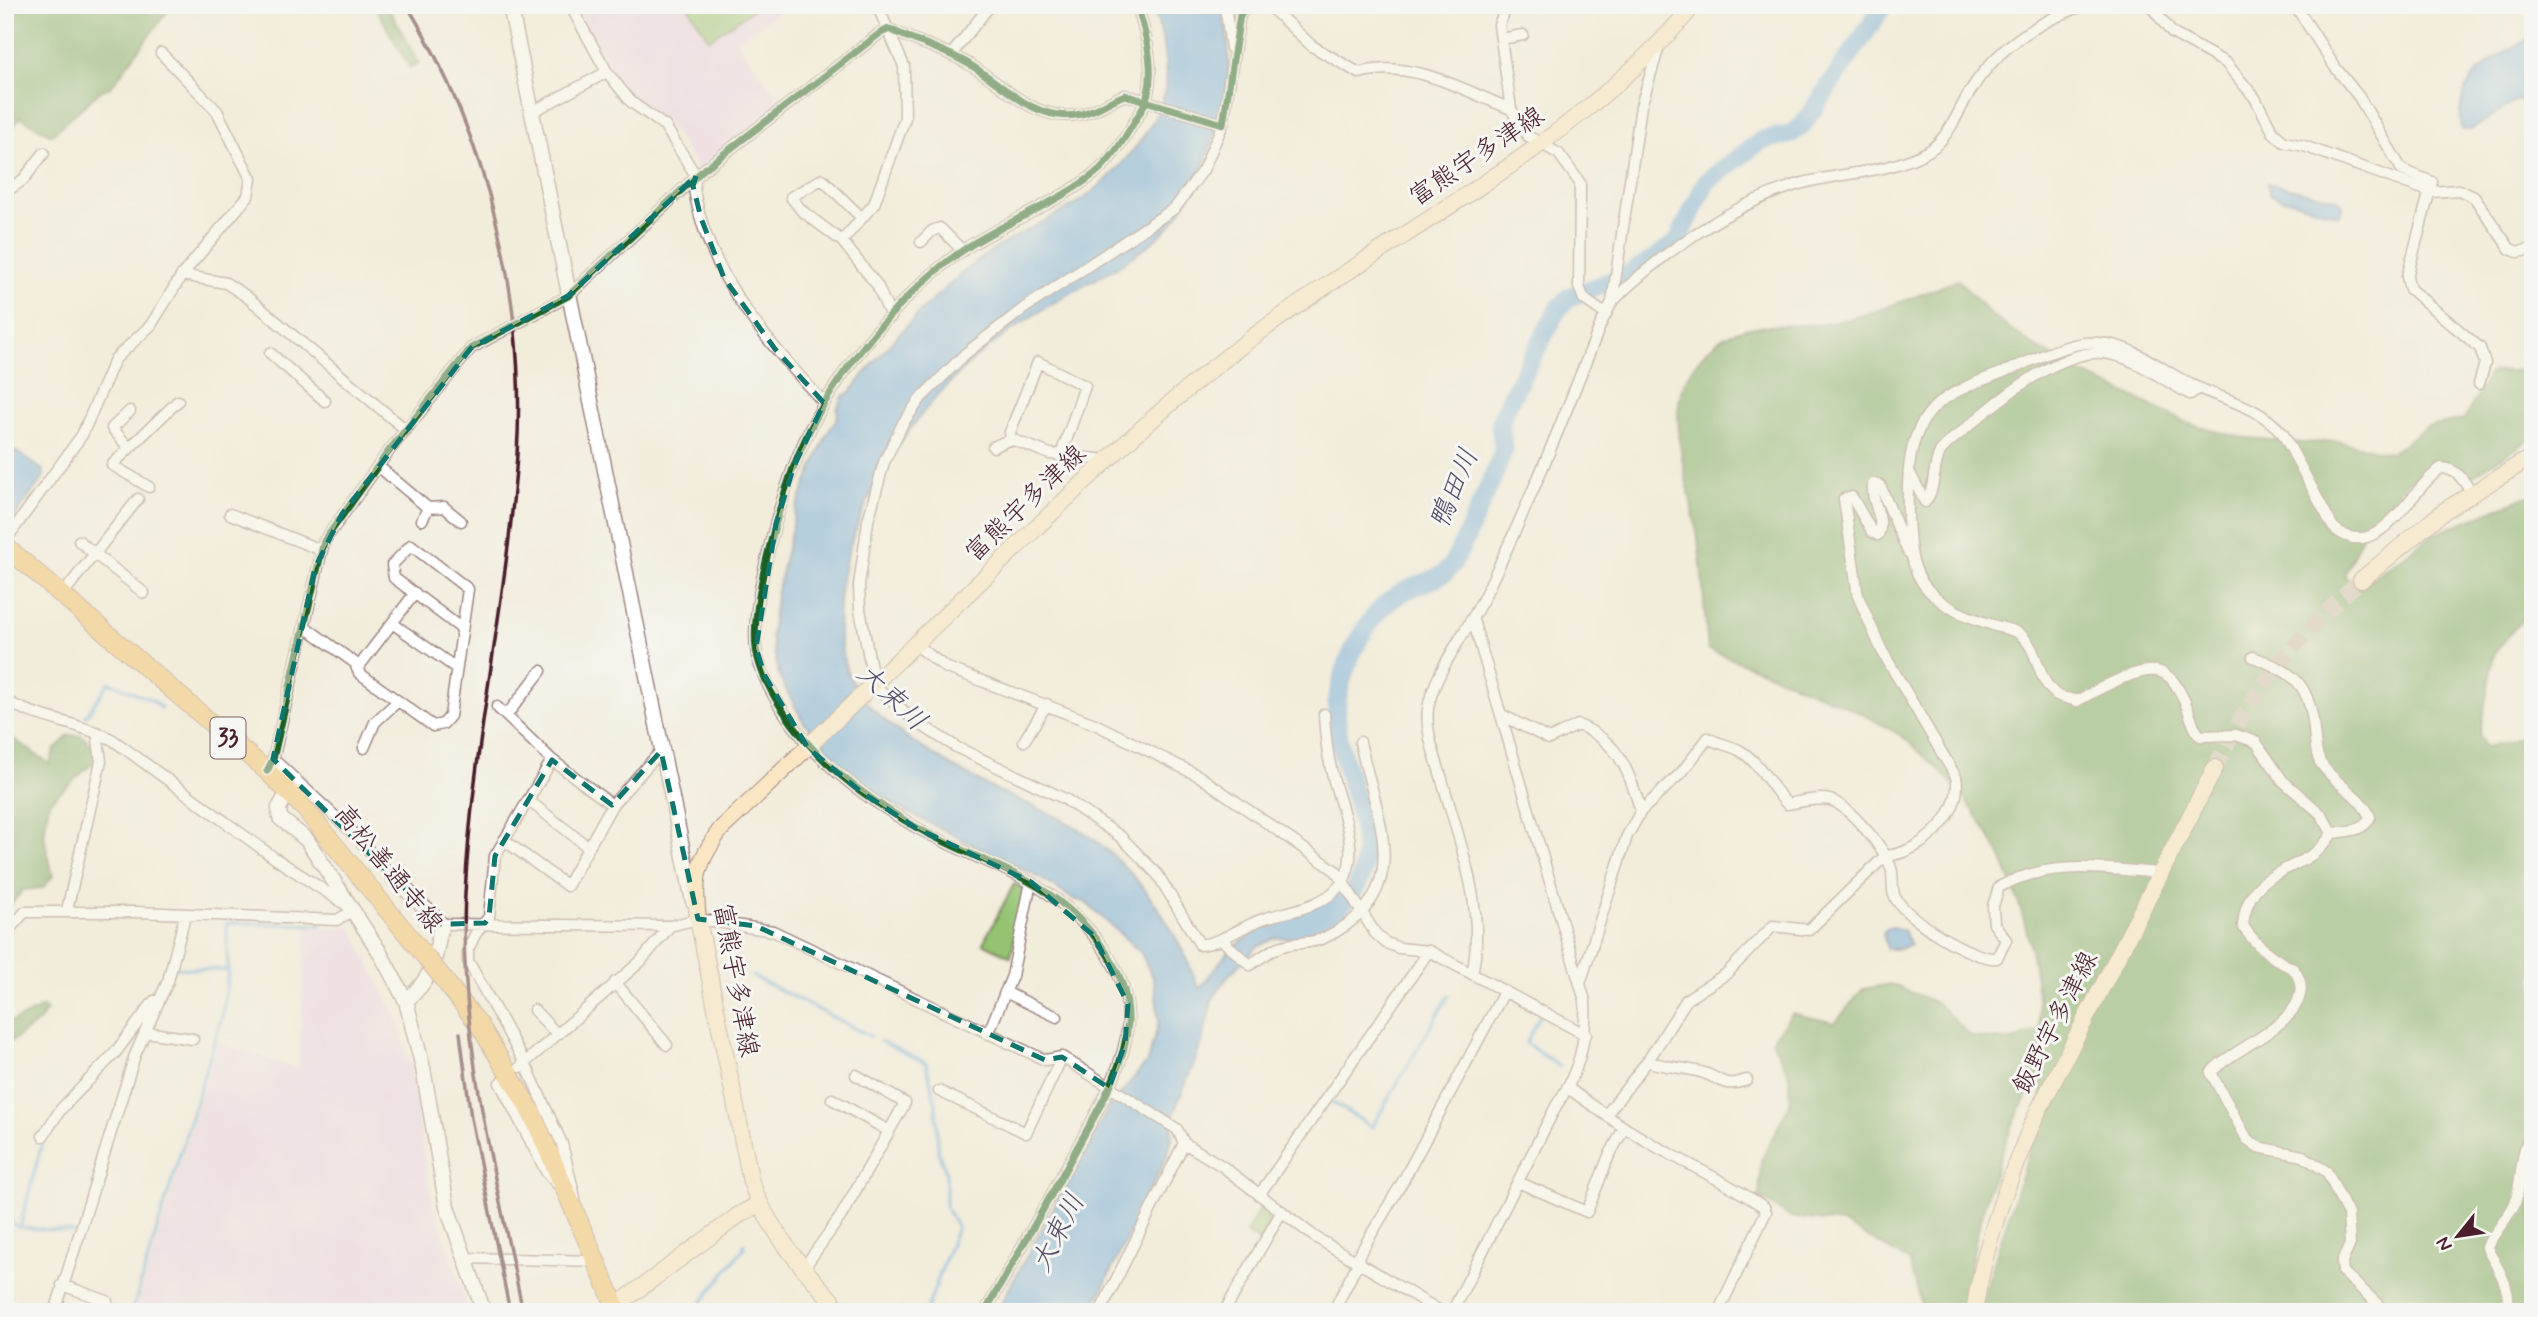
<svg xmlns="http://www.w3.org/2000/svg" width="2538" height="1317" viewBox="0 0 2538 1317" font-family="Mynerve,'Klee One',sans-serif">
<style>
.built{fill:#ead1ec}
.green{fill:#94c372;stroke:#6f714e;stroke-width:2}
.forest{fill:#77a964;stroke:#606448;stroke-width:2}
.water{fill:#6daadf;stroke:#5c6485;stroke-width:2}
.lines{fill:none;stroke-linecap:round;stroke-linejoin:round}
.stream{stroke:#6daadf;stroke-width:3.5}
.river{stroke:#6daadf;stroke-width:19}
.secondary-tunnel{stroke:#d0c3b8;stroke-width:16;stroke-dasharray:16 8;stroke-linecap:butt}
.minor-casing{stroke:#9e8683;stroke-width:13}
.tertiary-casing{stroke:#9e8683;stroke-width:17}
.secondary-casing{stroke:#9e8683;stroke-width:18}
.primary-casing{stroke:#9e8683;stroke-width:20}
.minor{stroke:#fff;stroke-width:10}
.tertiary{stroke:#fff;stroke-width:14}
.secondary{stroke:#fbe6c3;stroke-width:16}
.primary{stroke:#f4c16a;stroke-width:18}
.rail{stroke:#4a1f2b;stroke-width:3.5}
.primary-bridge-casing{stroke:#9e8683;stroke-width:20;stroke-linecap:butt}
.primary-bridge{stroke:#f4c16a;stroke-width:18}
.cycleway-casing{stroke:#f6f6f2;stroke-width:11}
.cycleway{stroke:#1b5e20;stroke-width:7}
.marked{fill:none;stroke:#0f766e;stroke-width:5;stroke-dasharray:14 9;stroke-linejoin:round}
.labels{text-anchor:middle;dominant-baseline:central;stroke-width:6;stroke-linejoin:round;paint-order:stroke}
.shield{fill:#f6f6f2;stroke:#7e6067;stroke-width:2}
.shield-label{font-size:24px;font-weight:bold;fill:#4a1f2b}
.street-label{font-size:26px;fill:#4a1f2b;stroke:#f6f6f2}
.water-label{font-size:28px;font-style:italic;fill:#56506a;stroke:#f6f6f2}
</style>
<rect width="100%" height="100%" fill="#f6f6f2"/>
<filter id="ink" filterUnits="userSpaceOnUse"><feTurbulence type="fractalNoise" baseFrequency=".0143" numOctaves="2"/><feDisplacementMap in="SourceGraphic" scale="14" xChannelSelector="R" yChannelSelector="G"/><feConvolveMatrix kernelMatrix="1 2 1 2 8 2 1 2 1" color-interpolation-filters="sRGB"/></filter>
<filter id="wash" filterUnits="userSpaceOnUse"><feTurbulence type="fractalNoise" baseFrequency=".00686" numOctaves="4" result="noise"/><feDisplacementMap in="SourceGraphic" scale="28" xChannelSelector="R" yChannelSelector="G"/><feGaussianBlur stdDeviation="1.57" result="paint"/><feColorMatrix in="noise" values="0 0 0 0 0 0 0 0 0 0 0 0 0 0 0 0 0 1.4 0 .05"/><feComposite in="paint" operator="in"/></filter>
<g filter="url(#wash)">
<rect width="100%" height="100%" fill="#f2ecdb"/>
<path class="built" d="M574,5H779L782,9L736,41L782,103L698,168L668,123L636,100L616,79Z
M307,926L351,927L398,1021L413,1074L424,1159L434,1207L469,1312H135L218,1042L298,1069Z"/>
<path class="green" d="M687,5H760L709,39Z
M1014,884L1024,889L1011,957L983,943Z
M1263,1203L1271,1215L1261,1241L1246,1233Z"/>
<path class="forest" d="M5,5H172L111,87L102,90L51,135L20,117L5,140Z
M374,5H387L419,64L410,68Z
M1958,280L1992,316L2033,345L2084,374L2192,425L2239,437L2302,443L2337,441L2391,453L2426,427L2464,419L2491,372L2533,370V438L2470,477L2442,461L2406,483L2365,529L2344,576L2359,587L2434,534L2533,494V586L2529,587L2526,614L2494,654L2479,736L2485,747L2512,741L2533,730V1312H1982V1300L2043,1107L2041,1070C1998,1142 1973,1229 1964,1312H1918L1921,1302L1909,1261L1842,1223L1790,1217L1759,1197L1761,1160L1791,1101L1789,1074L1772,1040L1792,1013L1835,1023L1863,989L1891,984L1937,1003L1972,1037L2013,1041L2040,1030C2037,930 2004,825 1926,758C1917,750 1908,740 1898,734C1839,698 1771,676 1708,649C1704,611 1703,571 1697,533C1690,492 1675,444 1679,402C1683,374 1707,344 1732,333C1759,322 1794,327 1822,324C1870,317 1913,297 1958,280Z
M5,733L50,764L54,750L69,735L82,736L93,747L92,764L49,802L44,836L53,876L43,888L23,890L9,907H5Z
M43,1007L47,1010L40,1021L5,1046V1025Z"/>
<path class="water" d="M1153,5H1221C1234,50 1230,98 1213,141C1202,170 1192,199 1172,223C1141,258 1096,278 1057,301C1029,317 1001,337 976,358C923,404 884,458 858,523C840,570 832,616 845,665C859,718 943,761 988,786C1025,805 1067,816 1100,844C1146,882 1178,932 1199,989L1227,953L1242,941L1264,927L1300,914L1334,894L1349,917L1306,938H1275L1257,947L1227,977L1212,1001L1201,1046L1172,1117V1138L1168,1154L1091,1312H996L1108,1109L1147,1062L1159,1022L1154,980L1141,953L1085,902L1073,899L1040,878L881,799L838,761L803,721L779,676L771,636L776,596L796,509L826,436L838,416L837,409L843,396L850,393C886,345 927,301 975,263C1009,236 1049,222 1084,198C1112,179 1162,123 1165,89C1168,59 1162,33 1153,5Z
M2533,36V104L2517,100L2471,130H2462C2452,75 2493,60 2533,36Z
M2267,183L2337,199L2343,205L2339,215L2270,195Z
M5,444L43,470L44,476L6,529Z
M1893,927L1905,931L1910,944L1901,949H1887L1883,933L1886,928Z"/>
<g class="lines">
<path class="stream" d="M86,716L109,682L152,700L161,708
M175,968L228,970
M752,976L870,1036
M1540,1015L1526,1043L1559,1066
M880,1041L926,1063L936,1104L938,1152L946,1172V1208L957,1227L926,1312
M137,1066L144,1047
M1332,1102L1372,1127L1449,995
M5,1217L18,1227L73,1232
M20,1227L42,1143
M642,1304L649,1312
M132,1312L223,1013L228,972L227,923L321,925
M694,1312L744,1248V1243"/>
<path class="river" d="M1321,918C1418,867 1323,772 1338,696C1346,657 1368,610 1405,591C1419,583 1441,580 1451,566C1458,557 1501,461 1503,450C1504,439 1498,428 1502,418C1517,381 1540,345 1558,309L1569,297L1626,276L1654,259L1678,241L1706,182L1762,140L1789,135L1802,126L1884,5"/>
</g>
</g>
<g filter="url(#ink)">
<g class="lines">
<path class="secondary-tunnel" d="M2215,768C2253,688 2296,638 2361,580"/>
<g class="minor-casing">
<path id="minor" d="M570,5L607,72L631,102L665,126L696,176C692,189 696,199 699,212C718,288 773,347 824,403
M877,5L904,66L905,118L874,204L842,241L877,285L891,317
M1225,5L1231,48
M1268,5L1312,46L1359,73C1411,58 1462,90 1511,109
M1507,5L1499,25L1511,109L1528,136L1559,154L1580,183L1579,287L1584,299L1605,314
M2150,5L2172,33L2226,63L2255,98L2273,132L2284,142L2304,146L2431,192L2459,190L2474,197L2510,249L2518,252L2533,249
M2295,5L2335,67L2359,97L2402,170L2432,182L2407,277L2410,289L2480,348L2485,363L2479,384
M1501,39L1523,35
M951,55L988,8
M532,112L607,72
M1223,124L1203,170L1175,208L1023,309L965,354L921,398L903,423L884,462L868,521L859,585L860,609L874,685L915,721L956,747L1065,799L1121,837L1158,875L1200,945C1226,942 1245,923 1269,917C1291,911 1311,908 1330,895C1370,865 1340,810 1332,773C1327,753 1325,735 1324,714
M5,192L23,180L44,153
M842,241L802,211L791,197L822,179L862,218
M921,242L932,231L940,228L963,251
M182,275L226,283L246,296L406,430
M1612,302C1659,254 1731,205 1796,185C1839,172 1890,174 1930,150C1949,137 1958,112 1969,93C1996,48 2036,22 2085,5
M270,353L325,401
M1011,439L1010,432L1038,362L1085,386L1061,455
M993,447L1011,439L1050,454L1107,460
M129,448L112,428L130,411
M378,466L428,508L422,520
M1910,473L1925,502C1936,489 1932,468 1940,452C1945,444 1957,436 1964,430C1995,403 2059,349 2103,353C2135,356 2162,380 2190,394L2199,388
M149,487L112,465L178,401
M428,508L444,507L461,521
M230,514L321,550
M5,541L82,435L115,359L151,325L182,275L248,196L251,179L217,111L161,53
M79,541L144,593
M62,595L138,499
M392,623L456,668
M304,626L355,663L359,673L433,726L443,724L450,716L468,589L411,545L392,565L394,578L462,629
M915,644L945,667L1095,724L1199,776L1336,871L1375,933L1386,943L1399,948L1429,951L1586,1035
M2253,657C2294,672 2310,684 2314,730C2315,740 2315,752 2320,762C2334,785 2360,793 2370,817C2364,832 2346,831 2332,833
M357,669L415,593
M5,700C39,720 76,721 113,740L276,859L354,910L337,920L136,912H25L5,934
M497,707L552,760
M1502,715L1549,739L1578,725C1620,742 1628,770 1641,811
M506,716L541,671
M1024,741L1047,704
M364,748L375,722L397,702
M273,759L354,834L394,878
M267,771L273,759L324,541L388,452L471,348L568,296L703,170L879,34L889,29C916,42 947,50 972,66C1005,86 1034,121 1076,115C1094,113 1108,101 1125,95L1223,124L1240,15L1248,5
M528,800L588,847
M612,805L661,751
M2332,833L2321,814L2283,781L2256,742L2236,735L2200,736C2190,724 2190,709 2182,696C2177,686 2171,675 2160,672C2139,665 2096,691 2077,701C2072,699 2062,698 2057,695C2036,681 2040,647 2018,633C2011,629 2001,628 1993,625C1968,617 1948,610 1929,591C1910,572 1909,541 1908,516C1907,479 1906,430 1939,403C1959,387 1987,379 2011,369C2033,360 2061,346 2085,343C2130,339 2159,370 2196,387C2228,401 2259,406 2283,434L2333,527C2377,567 2409,490 2441,468C2457,469 2463,479 2471,492
M2332,833C2308,877 2248,861 2243,926C2253,942 2266,953 2282,963C2287,966 2291,966 2295,971C2325,1018 2228,1048 2211,1073L2247,1139L2258,1147L2303,1156L2327,1172L2348,1214L2350,1244L2342,1262L2343,1272L2386,1312
M504,840L567,886L612,805L552,760L495,856L489,917L476,933L468,949V961L525,1063L562,1144L575,1198
M67,910L101,761L97,732
M441,924L670,926L698,919L773,931L1045,1060L1062,1057L1177,1129L1184,1143L1222,1166L1315,1237L1442,1312
M1222,940L1250,965C1259,959 1268,952 1277,948C1291,941 1309,945 1324,938C1419,893 1376,818 1360,742
M1472,974C1487,908 1458,839 1441,776C1435,756 1425,731 1428,709C1433,673 1469,629 1485,595C1528,507 1564,417 1600,326L1612,302L1641,106L1660,43
M615,982L667,1045
M1580,984L1627,836L1641,811L1682,772L1708,738C1718,744 1729,745 1739,750C1760,762 1771,787 1787,804C1800,802 1818,797 1830,800C1848,805 1886,850 1891,868C1894,876 1891,886 1894,895C1902,917 1974,961 1997,958L2006,940L1994,924L1993,906L1999,887C2049,859 2105,869 2160,873
M1005,992L1057,1017
M534,1010L557,1034
M145,1032L193,1039
M988,1034L1012,976L1031,882
M1647,1061C1665,1068 1686,1067 1704,1073C1724,1080 1723,1088 1747,1080
M520,1067L640,962L670,926
M504,1080L500,1083L547,1173L557,1184
M1568,1088L1606,1115L1649,1059L1687,999L1726,974L1773,926L1809,930L1885,856C1921,854 1964,813 1956,777L1881,649L1858,596L1844,499L1852,497L1872,532L1878,535C1886,518 1870,503 1873,484L1880,485L1908,552
M939,1091L1026,1133L1062,1057
M832,1099L889,1131
M1606,1115C1656,1151 1713,1173 1764,1207L1766,1212L1722,1304
M43,1136L61,1109L115,1053L154,1001
M1518,1182L1587,1212L1608,1158L1624,1128
M1259,1195L1429,951
M463,1258L597,1261
M1356,1260L1403,1181L1504,992
M803,1269L841,1216L905,1103L856,1075
M62,1285L107,1301L103,1312
M55,1312L135,1055L168,981L185,916
M985,1312C1016,1257 1048,1202 1078,1146C1099,1108 1125,1067 1128,1023C1131,964 1076,907 1028,881C991,861 950,847 914,826C861,795 813,759 780,706C770,690 758,667 756,648C750,602 784,485 804,442C835,373 906,286 971,245C1007,222 1071,196 1100,169C1117,153 1129,130 1141,111C1159,80 1147,37 1137,5
M1100,1312L1184,1143
M1224,1312L1282,1211
M1333,1312L1359,1261
M1452,1312L1556,1106C1579,1073 1587,1041 1585,1001L1473,620
M2508,1312C2510,1291 2504,1279 2494,1261C2492,1257 2488,1252 2487,1247C2487,1242 2511,1214 2515,1203C2523,1179 2519,1151 2533,1130"/>
</g>
<g class="tertiary-casing">
<path id="tertiary" d="M510,5L693,901
M288,792L279,808L280,818L307,840L379,951L406,1001L423,1068L447,1207L484,1312
M394,878L441,924C435,961 435,975 406,1001"/>
</g>
<g class="secondary-casing">
<path id="secondary" d="M2361,580L2444,511L2533,456
M616,1306L739,1215L759,1204
M842,1312C806,1272 770,1234 751,1182L698,919C693,879 697,862 721,829C818,738 913,646 1009,554C1086,480 1163,404 1249,340C1397,229 1572,150 1694,5
M1974,1312C1985,1240 2009,1177 2038,1111L2215,768"/>
</g>
<g class="primary-casing">
<path id="primary" d="M5,546L267,771L305,809L425,956
M441,976L480,1026L532,1113L618,1312"/>
</g>
<use href="#minor" class="minor"/>
<use href="#tertiary" class="tertiary"/>
<use href="#secondary" class="secondary"/>
<use href="#primary" class="primary"/>
<path class="rail" d="M407,5C488,139 527,299 517,455C507,602 472,747 465,894C458,1036 495,1174 523,1312
M460,1033L471,1118L510,1312"/>
<g class="primary-bridge-casing">
<path id="primary-bridge" d="M425,956L441,976"/>
</g>
<use href="#primary-bridge" class="primary-bridge"/>
<g class="cycleway-casing">
<path id="cycleway" d="M267,771L273,759L324,541L388,452L471,348L568,296L703,170L879,34L889,29C916,42 947,50 972,66C1005,86 1034,121 1076,115C1094,113 1108,101 1125,95L1223,124L1240,15L1248,5
M985,1312C1016,1257 1048,1202 1078,1146C1099,1108 1125,1067 1128,1023C1131,964 1076,907 1028,881C991,861 950,847 914,826C861,795 813,759 780,706C770,690 758,667 756,648C750,602 784,485 804,442C835,373 906,286 971,245C1007,222 1071,196 1100,169C1117,153 1129,130 1141,111C1159,80 1147,37 1137,5"/>
</g>
<use href="#cycleway" class="cycleway"/>
</g>
</g>
<path d="M0 0H2538V1317H0ZM696,176L693,186L701,218L724,278L775,349L824,403L794,466L776,524L756,648L765,676L808,748L860,791L916,828L1031,882L1094,936L1128,1004L1125,1044L1109,1088L1062,1057L1045,1060L756,926L698,919L661,751L612,805L552,760L495,856L489,917L485,923L449,924H441L273,759L315,568L342,514L471,348L568,296Z" fill="#f2ecdb" fill-opacity=".55" fill-rule="evenodd"/>
<path class="marked" d="M696,176L693,186L701,218L724,278L775,349L824,403L794,466L776,524L756,648L765,676L808,748L860,791L916,828L1031,882L1094,936L1128,1004L1125,1044L1109,1088L1062,1057L1045,1060L756,926L698,919L661,751L612,805L552,760L495,856L489,917L485,923L449,924H441L273,759L315,568L342,514L471,348L568,296Z"/>
<g class="labels">
<rect class="shield" x="210.5" y="717.5" width="35" height="41" rx="5"/>
<g class="shield-label">
<text x="228" y="738">33</text>
</g>
<g class="street-label">
<text transform="translate(1477 157) rotate(-34)">富熊宇多津線</text>
<text transform="translate(1026 504) rotate(-44)">富熊宇多津線</text>
<text transform="translate(388 869) rotate(51)">高松善通寺線</text>
<text transform="translate(735 980) rotate(80)">富熊宇多津線</text>
<text transform="translate(2056 1023) rotate(-63)">飯野宇多津線</text>
</g>
<g class="water-label">
<text transform="translate(1455 489) rotate(-67)">鴨田川</text>
<text transform="translate(891 698) rotate(43)">大束川</text>
<text transform="translate(1059 1233) rotate(-63)">大束川</text>
</g>
</g>
<rect width="2538" height="1317" fill="none" stroke="#f6f6f2" stroke-width="28"/>
<g transform="translate(2458 1236) rotate(240)" stroke="#f6f6f2" stroke-width="5" paint-order="stroke">
<path d="M0-5L12 26L0 18L-12 26Z" fill="#4a1f2b"/>
<text y="-10" font-size="19" font-weight="bold" text-anchor="middle" fill="#4a1f2b">N</text>
</g>
</svg>
